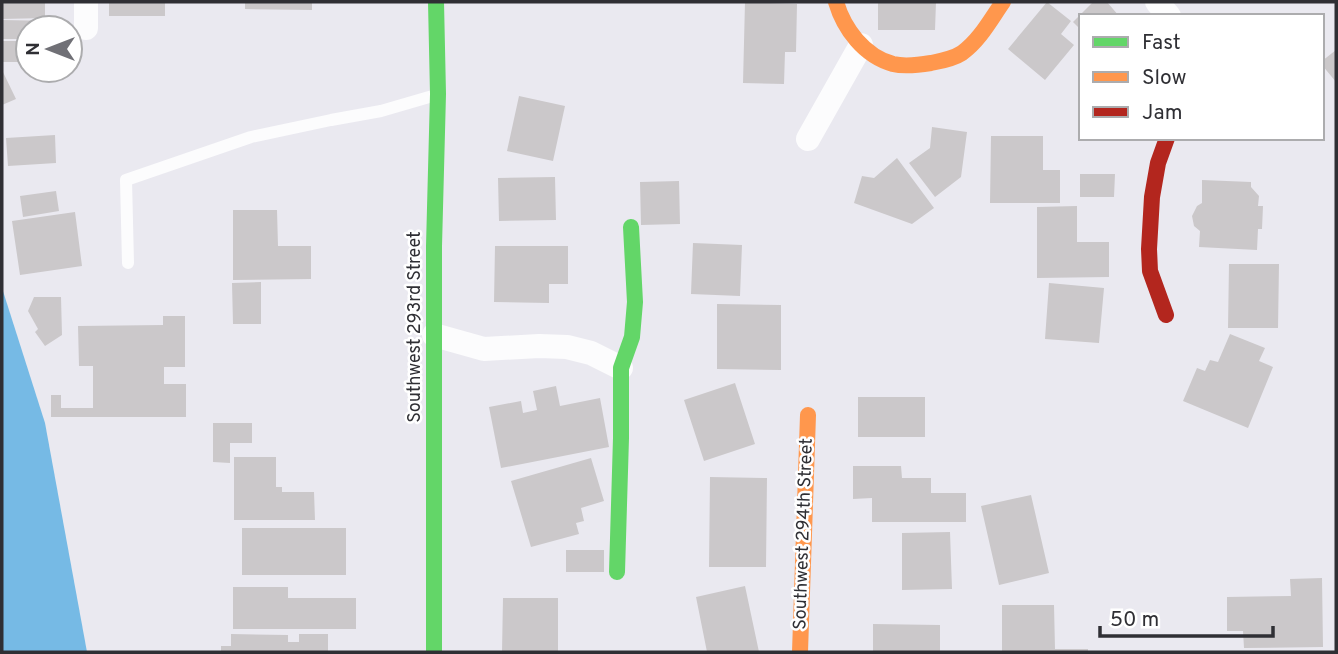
<svg xmlns="http://www.w3.org/2000/svg" width="1338" height="654" viewBox="0 0 1338 654" font-family="Overpass,sans-serif">
<style>
.water{fill:#76bae5}
.building{fill:#cbc8ca}
.lines{fill:none;stroke-linecap:round;stroke-linejoin:round}
.lane{stroke:#fcfcfd;stroke-width:12}
.street{stroke:#fcfcfd;stroke-width:24}
.fast{stroke:#63d668;stroke-width:16}
.slow{stroke:#ff974d;stroke-width:16}
.jam{stroke:#b3261e;stroke-width:16}
.labels{text-anchor:middle;dominant-baseline:central;stroke-width:5;stroke-linejoin:round;paint-order:stroke}
.street-label{font-size:18px;fill:#2f2f34;stroke:#fff}
</style>
<rect width="100%" height="100%" fill="#eae9f0"/>
<path class="water" d="M2,288L45,423L87,652H2Z"/>
<path class="building" d="M2,2H45V18L2,19Z
M109,2H165V16H109Z
M245,2H312V10L245,9Z
M745,2L797,4L796,52H785L784,84L743,83Z
M878,2H936L935,30H878Z
M1047,2L1071,21L1061,34L1074,45L1045,80L1008,49Z
M1093,2H1107L1119,16H1081V30L1073,22Z
M2,20L53,21L52,28H28V39H2Z
M2,41H28V62H2Z
M1336,50V82L1322,65V61Z
M2,70L16,99L2,105Z
M519,96L565,106L553,161L507,151Z
M932,127L967,132L961,177L935,197L909,163L930,148Z
M55,135L56,163L8,166L6,138Z
M991,136H1043V170H1060V203H990Z
M897,158L934,208L912,224L854,203L862,176L874,178Z
M1080,174H1115L1114,197H1080Z
M555,177L556,220L499,221L498,178Z
M1202,180L1251,182V187L1259,196L1258,206H1263L1262,229H1258L1257,250L1199,247L1200,231L1194,226L1192,216L1197,206L1202,203Z
M679,181L680,224L641,225L640,182Z
M56,191L59,211L23,217L20,196Z
M1077,206V242H1109V277L1037,278V207Z
M233,210H277L278,246H311V279L233,280Z
M75,212L82,266L20,275L12,221Z
M693,243L742,245L740,296L691,294Z
M495,246H568V284H549V303L494,302Z
M1229,264H1279L1278,328H1228Z
M261,282V324H233L232,283Z
M1049,283L1104,288L1099,343L1045,339Z
M34,297H61L62,335L45,346L35,332L38,329L28,311Z
M717,304L781,305V370L717,369Z
M163,316H185V367H164V384H186V417H51V395H61V408H93V366H79L78,326L163,325Z
M1230,334L1265,348L1259,361L1273,367L1248,428L1183,401L1197,368L1205,371L1210,360L1218,362Z
M735,383L755,444L704,461L684,400Z
M556,386L560,406L600,398L609,447L501,468L489,407L521,401L523,413L537,410L533,391Z
M858,397H925V437H858Z
M213,423H252V443H230V463L213,462Z
M234,457H276V487H282V492H314L315,520H234Z
M591,458L604,501L581,508L584,521L576,523L579,534L531,547L511,481Z
M853,466H901L902,478H931V493H966V522H872V498L853,499Z
M710,477L767,478L766,567H709Z
M1031,495L1049,573L999,585L981,506Z
M242,528H346V575H242Z
M950,532L952,589L902,590V533Z
M566,550H604V572H566Z
M1322,578L1323,647L1244,648L1243,631H1227V597L1291,596L1290,579Z
M745,586L759,652H707L696,597Z
M233,587H288V598H356V629H233Z
M503,598H558V652H502Z
M1002,605H1054L1055,649H1088V652H1002Z
M873,624L940,625V652H873Z
M231,634L288,635V642H299V634H328V652H221V646H231Z"/>
<g class="lines">
<path class="lane" d="M128,263L126,180L251,137L331,120L381,111L436,95"/>
<path class="street" d="M86,2V28
M1157,2L1169,16
M808,139L861,45
M434,335L484,349L539,346L567,347L591,353L621,368"/>
<path class="fast" d="M617,572L621,438V368L632,337L635,302L631,227
M434,652V246L438,94L436,2"/>
<path class="slow" d="M836,2C844,29 864,56 893,64C905,67 919,65 931,63C941,61 953,59 962,53C980,40 991,19 1003,2
M800,652L808,415"/>
<path class="jam" d="M1166,315L1150,271L1149,249L1152,197L1158,163L1167,138"/>
</g>
<g class="labels">
<g class="street-label">
<text transform="translate(415 327) rotate(-90)">Southwest 293rd Street</text>
<text transform="translate(804 534) rotate(-88)">Southwest 294th Street</text>
</g>
</g>
<rect width="1338" height="654" fill="none" stroke="#2f2f34" stroke-width="7"/>
<rect x="1079" y="14" width="245" height="126" fill="#ffffff" stroke="#acacae" stroke-width="2"/>
<rect x="1093" y="37" width="35" height="10" fill="#63d668" stroke="#acacae" stroke-width="2"/>
<text x="1142" y="49" font-size="21" fill="#2f2f34">Fast</text>
<rect x="1093" y="72" width="35" height="10" fill="#ff974d" stroke="#acacae" stroke-width="2"/>
<text x="1142" y="84" font-size="21" fill="#2f2f34">Slow</text>
<rect x="1093" y="107" width="35" height="10" fill="#b3261e" stroke="#acacae" stroke-width="2"/>
<text x="1142" y="119" font-size="21" fill="#2f2f34">Jam</text>
<g transform="translate(49 49) rotate(270)"><circle r="33" fill="#ffffff" stroke="#acacae" stroke-width="2"/>
<path d="M0-5L12 26L0 18L-12 26Z" fill="#707076"/>
<text y="-10" font-size="19" font-weight="bold" text-anchor="middle" fill="#2f2f34">N</text>
</g>
<path d="M1100 626v10h173v-10" fill="none" stroke="#2f2f34" stroke-width="3.5"/>
<text x="1110" y="626" font-size="21" fill="#2f2f34" stroke="#ffffff" stroke-width="5" paint-order="stroke">50 m</text>
</svg>
